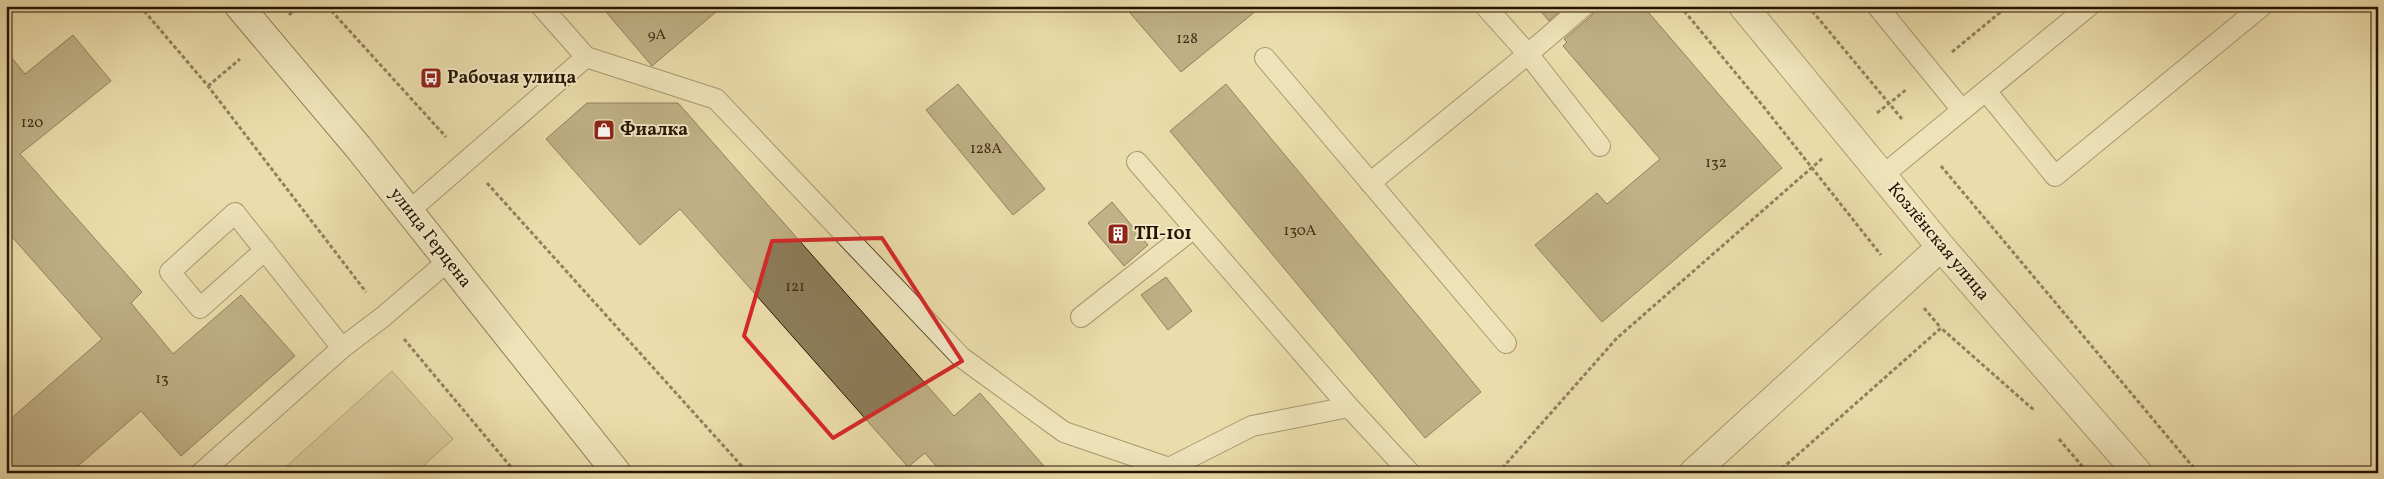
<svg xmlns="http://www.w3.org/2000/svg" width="2384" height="479" viewBox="0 0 2384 479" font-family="Vollkorn,serif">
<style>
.green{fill:#cabb8e;stroke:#786747}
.building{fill:#8d7c59;stroke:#271300}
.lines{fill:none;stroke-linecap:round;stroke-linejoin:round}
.service-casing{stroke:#58462b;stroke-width:22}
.minor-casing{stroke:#58462b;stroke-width:30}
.tertiary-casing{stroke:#58462b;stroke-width:30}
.secondary-casing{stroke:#271300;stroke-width:30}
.path{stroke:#271300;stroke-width:3;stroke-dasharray:4 2.5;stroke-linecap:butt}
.service{stroke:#f2e9c8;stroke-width:20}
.minor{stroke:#f2e9c8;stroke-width:28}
.tertiary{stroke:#f2e9c8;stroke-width:28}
.secondary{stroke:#f2e9c8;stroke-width:28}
.marked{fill:none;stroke:#d62828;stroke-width:4;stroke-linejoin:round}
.labels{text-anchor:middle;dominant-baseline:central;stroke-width:4;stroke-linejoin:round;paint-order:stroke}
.number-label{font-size:15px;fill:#402d16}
.poi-label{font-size:18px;font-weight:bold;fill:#271300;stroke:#f2e9c8;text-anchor:start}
.street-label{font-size:18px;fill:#271300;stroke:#f2e9c8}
</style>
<rect width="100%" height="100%" fill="#ebddab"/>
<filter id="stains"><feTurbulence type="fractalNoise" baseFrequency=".004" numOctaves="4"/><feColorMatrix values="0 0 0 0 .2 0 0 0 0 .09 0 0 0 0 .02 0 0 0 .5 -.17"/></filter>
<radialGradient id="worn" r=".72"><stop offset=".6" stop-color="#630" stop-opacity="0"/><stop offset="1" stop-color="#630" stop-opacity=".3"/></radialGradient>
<path class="green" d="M392,371L453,439L415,473H279Z"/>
<path class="building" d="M601,6H723L652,66Z
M1124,6H1262L1181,72Z
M1536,6H1565L1549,21Z
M1596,6H1643L1782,168L1602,322L1535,245L1597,193L1607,204L1660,159L1563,46L1567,42L1564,39L1592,15Z
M73,35L111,81L20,154L142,292L131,303L173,354L241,295L295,356L181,456L141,411L70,473H6V423L102,339L6,230V51L25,74Z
M958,84L1045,189L1013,215L926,110Z
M1226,84L1481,392L1425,438L1170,131Z
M587,103H678L954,416L980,393L1050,473H942L925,453L908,467L680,209L640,245L546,139Z
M1112,202L1148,245L1124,266L1088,223Z
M1166,277L1192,311L1168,330L1141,295Z"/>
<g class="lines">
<g class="service-casing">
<path id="service" d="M541,6L586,57L716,99L961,357L1064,432L1169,468L1252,426L1349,407L1410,473
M1485,6L1528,54L1584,6
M1877,6L1962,110
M1265,58L1506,343
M1986,91L2055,176L2262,6
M1137,162L1349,407
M1882,176L2089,6
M1370,183L1528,54L1600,146
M409,211L586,57
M265,250L200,308L170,272L235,213L342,348
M1081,317L1194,228
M201,473L342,348L384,316L448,261"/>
</g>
<g class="minor-casing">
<path id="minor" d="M1693,473L1941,247"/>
</g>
<g class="tertiary-casing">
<path id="tertiary" d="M1743,6L1941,247L2138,473"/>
</g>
<g class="secondary-casing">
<path id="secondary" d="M239,6L358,147L617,473"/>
</g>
<path class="path" d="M140,6L208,86L366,292
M327,6L446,137
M1680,6L1763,106L1881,255
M1808,6L1902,119
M289,15L299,6
M1952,52L2008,6
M208,86L240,59
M1877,113L1907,89
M1941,166L2198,473
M487,183L748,473
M1924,308L1941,328
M404,339L516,473
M2059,439L2088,473
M1498,473L1617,338L1824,157
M1777,473L1941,328L2035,411"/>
<use href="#service" class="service"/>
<use href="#minor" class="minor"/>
<use href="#tertiary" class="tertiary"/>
<use href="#secondary" class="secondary"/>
</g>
<path d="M0 0H2384V479H0ZM882,238L962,361L833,438L744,336L772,241Z" fill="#ebddab" fill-opacity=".55" fill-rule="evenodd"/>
<path class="marked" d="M882,238L962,361L833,438L744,336L772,241Z"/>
<defs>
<g id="bus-square" transform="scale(1.125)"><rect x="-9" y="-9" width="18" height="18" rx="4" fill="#8f2418" stroke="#f2e9c8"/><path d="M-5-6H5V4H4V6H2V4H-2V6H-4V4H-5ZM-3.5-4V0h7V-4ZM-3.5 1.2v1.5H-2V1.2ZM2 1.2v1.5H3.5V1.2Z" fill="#fff"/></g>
<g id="shop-square" transform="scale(1.125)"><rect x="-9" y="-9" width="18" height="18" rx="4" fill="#8f2418" stroke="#f2e9c8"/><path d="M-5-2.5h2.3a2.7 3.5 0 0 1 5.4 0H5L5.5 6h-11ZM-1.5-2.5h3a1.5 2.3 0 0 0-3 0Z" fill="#fff"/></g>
<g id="building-square" transform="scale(1.125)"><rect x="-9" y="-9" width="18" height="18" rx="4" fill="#8f2418" stroke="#f2e9c8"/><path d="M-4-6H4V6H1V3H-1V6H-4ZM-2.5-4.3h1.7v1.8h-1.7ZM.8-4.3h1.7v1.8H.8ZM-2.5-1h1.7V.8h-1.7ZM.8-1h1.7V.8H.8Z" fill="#fff"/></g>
</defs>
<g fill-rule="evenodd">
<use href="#bus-square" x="431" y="78"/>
<use href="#shop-square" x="604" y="130"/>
<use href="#building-square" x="1118" y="234"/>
</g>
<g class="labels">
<g class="number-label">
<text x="657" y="35">9А</text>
<text x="1187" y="39">128</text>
<text x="32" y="123">120</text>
<text x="986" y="149">128А</text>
<text x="1716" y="163">132</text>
<text x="1300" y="231">130А</text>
<text x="795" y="287">121</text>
<text x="162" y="379">13</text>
</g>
<g class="poi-label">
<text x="447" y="78">Рабочая улица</text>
<text x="620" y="130">Фиалка</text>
<text x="1134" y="234">ТП-101</text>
</g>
<g class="street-label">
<text transform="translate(430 238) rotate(52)">улица Герцена</text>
<text transform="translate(1938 242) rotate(50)">Козлёнская улица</text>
</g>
</g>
<rect width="2384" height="479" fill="none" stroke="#ebddab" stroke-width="25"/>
<rect x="8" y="8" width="2369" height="464" fill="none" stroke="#271300" stroke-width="2.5"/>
<rect x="12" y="12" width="2359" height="454" fill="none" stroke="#271300"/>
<rect width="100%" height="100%" filter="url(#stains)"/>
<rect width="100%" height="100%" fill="url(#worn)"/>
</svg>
